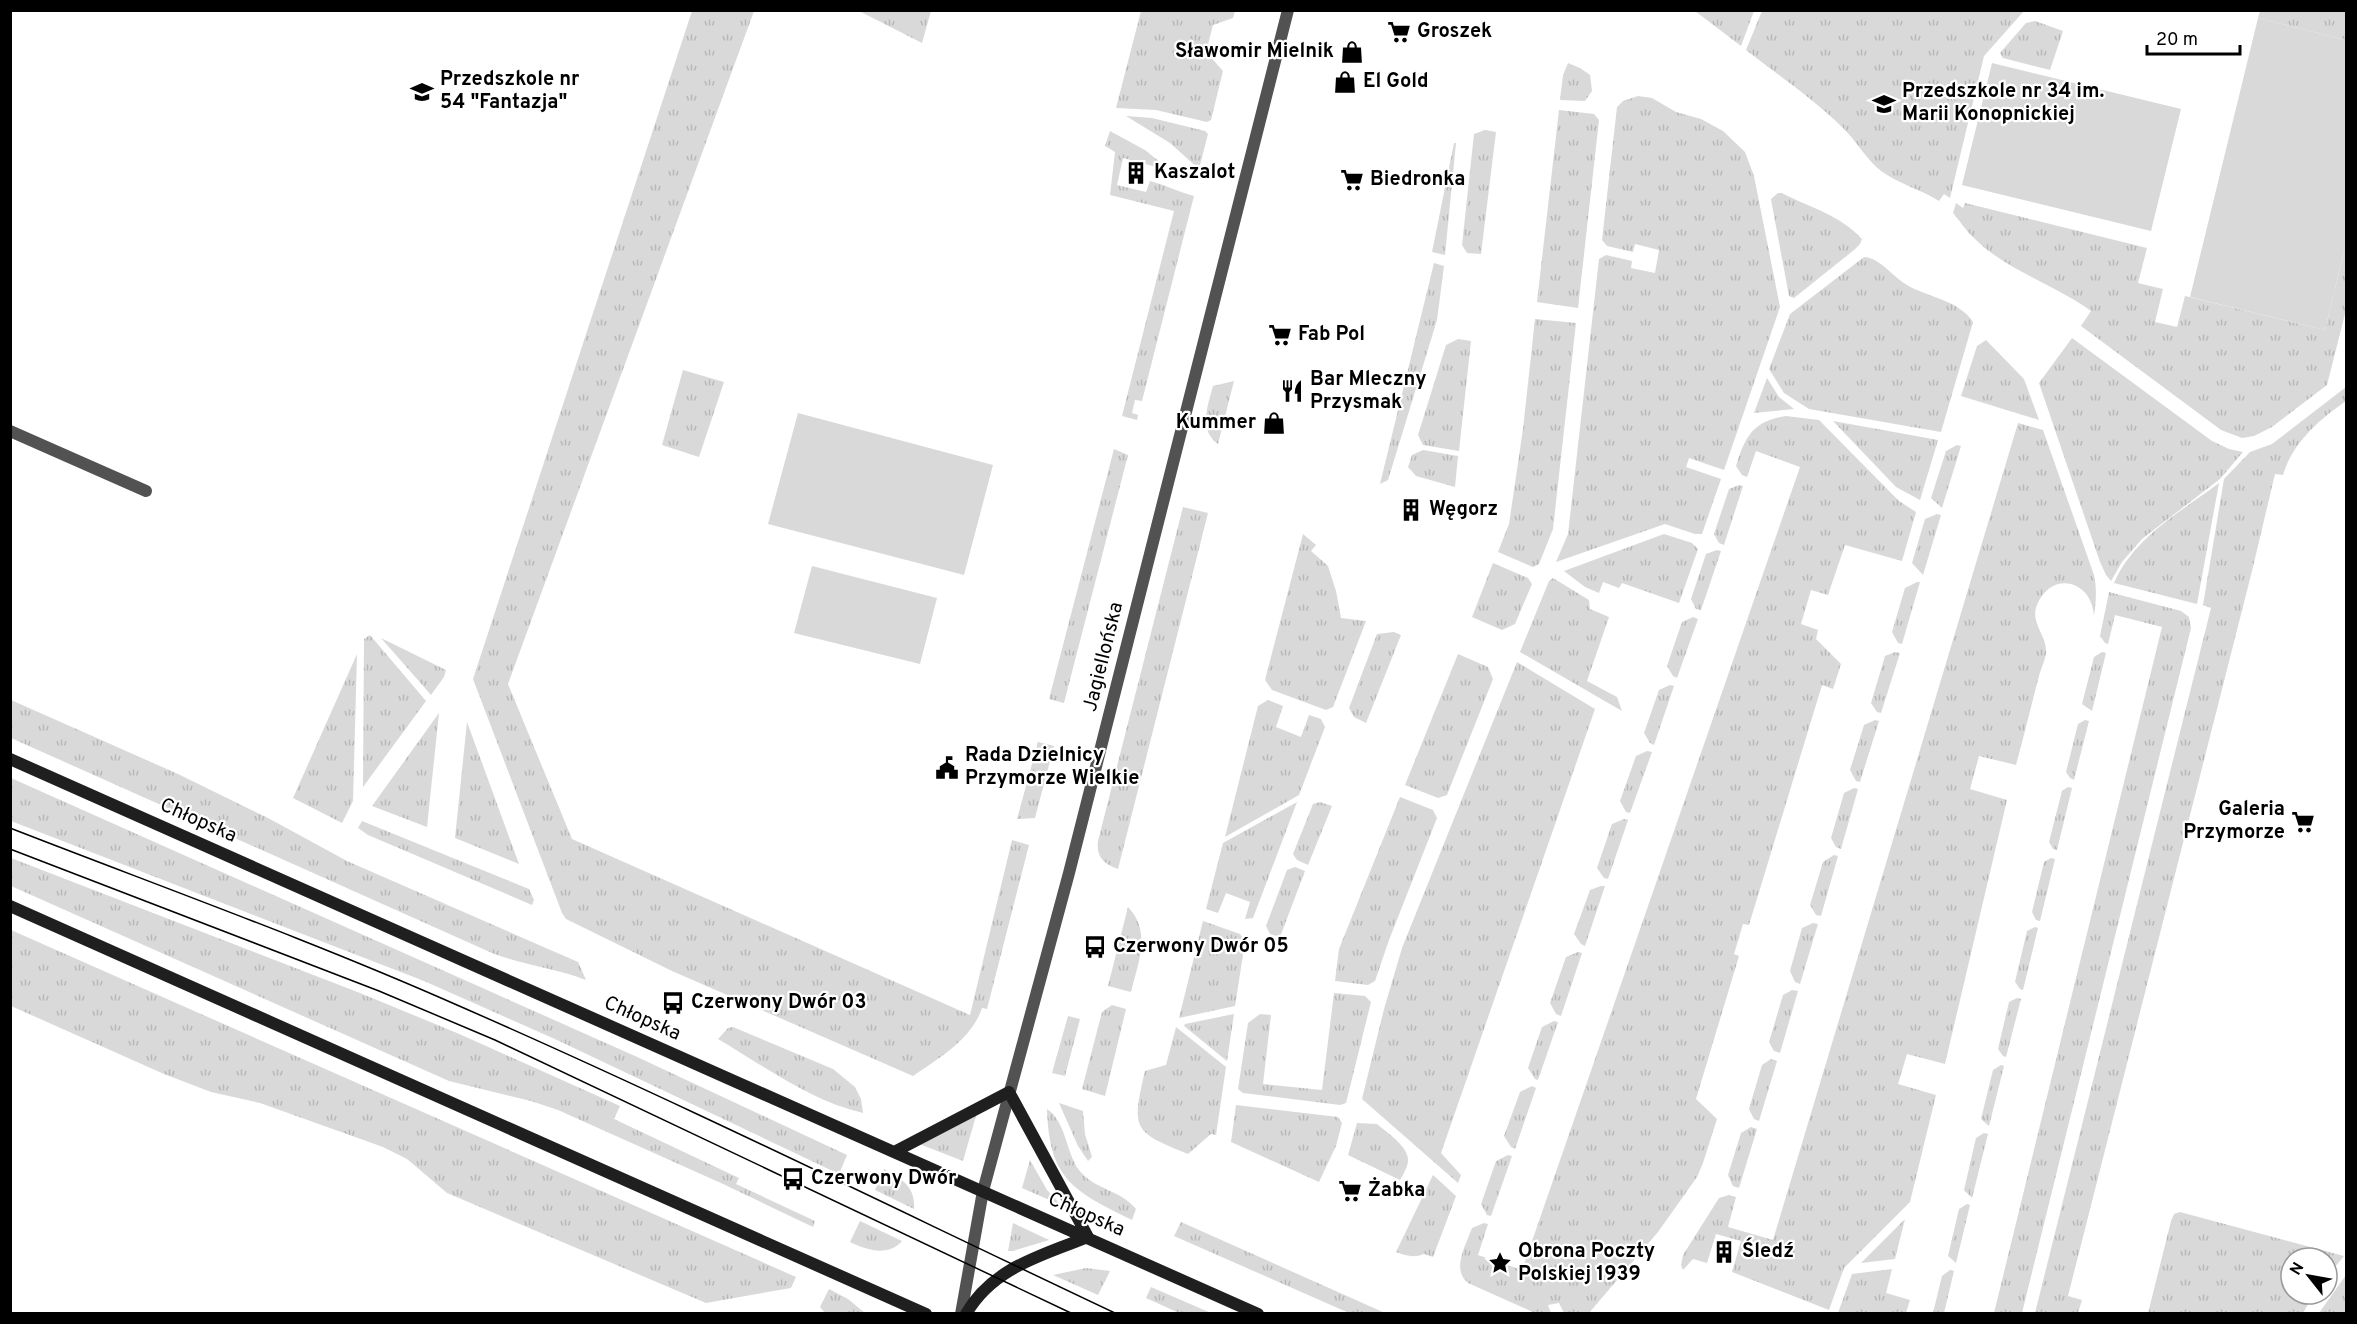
<svg xmlns="http://www.w3.org/2000/svg" width="2357" height="1324" viewBox="0 0 2357 1324" font-family="Overpass,sans-serif">
<style>
.grass{fill:url(#grass-tufts)}
.pitch{fill:#d9d9d9}
.lines{fill:none;stroke-linecap:round;stroke-linejoin:round}
.minor{stroke:#525252;stroke-width:12}
.tertiary{stroke:#525252;stroke-width:12}
.secondary{stroke:#1f1f1f;stroke-width:12}
.tram{stroke:#000;stroke-width:1.5}
.labels{text-anchor:middle;dominant-baseline:central;stroke-width:4.5;stroke-linejoin:round;paint-order:stroke}
.poi-label{font-size:20px;font-weight:bold;fill:#000;stroke:#fff;text-anchor:start}
.street-label{font-size:20px;fill:#000;stroke:#fff}
</style>
<defs>
<pattern id="grass-tufts" width="24" height="20" patternUnits="userSpaceOnUse" patternTransform="scale(1.5)"><rect width="24" height="20" fill="#d9d9d9"/><path d="M3 7l-1-3M5 7V3M7 7l1-3M15 17l-1-3M17 17v-4M19 17l1-3" fill="none" stroke="#b8b8b8"/></pattern>
</defs>
<rect width="100%" height="100%" fill="#fff"/>
<path class="grass" d="M692,11H754L508,684L572,839L970,1015L1012,840L1029,845L987,1009L982,1008C972,1039 938,1059 913,1076L672,971L566,919L562,913L473,679Z
M859,11H931L922,43Z
M1141,11H1235L1233,18L1213,25L1206,52L1223,71L1211,120L1207,122L1156,110L1116,108Z
M1695,11L1754,10V11L1741,46Z
M1762,11H2024L1984,56L1950,198L1944,194L1939,201C1920,189 1899,184 1881,171C1865,158 1856,140 1841,126C1812,98 1778,75 1746,50Z
M2260,11H2346V40L2258,18Z
M2035,21L2063,31L2050,70L2003,58L2000,53L2026,23Z
M1568,63L1580,68L1590,75L1592,91L1585,101L1560,100L1563,75Z
M1638,96L1652,98L1676,112L1701,119L1723,131L1745,152L1754,176L1780,307L1724,470L1689,458L1686,467L1721,479L1702,534H1695L1665,524L1556,562L1568,534L1599,259L1606,255L1632,261L1631,268L1655,273L1659,250L1635,244L1633,252L1607,246L1602,240L1617,107L1623,101Z
M1559,110L1594,114L1599,120L1578,308L1537,302Z
M1126,116L1152,118L1205,131L1208,134L1199,169L1170,143Z
M1485,130L1496,132L1481,254L1467,253L1462,245L1474,134Z
M1110,131L1145,150L1166,167L1164,169L1123,158L1117,185L1146,192L1150,181C1166,185 1178,192 1194,196L1142,401L1135,400L1132,413L1138,415L1137,420L1122,416L1174,211L1110,195L1115,152L1105,146Z
M1454,143H1456L1445,255L1432,252Z
M1778,193H1782C1810,208 1839,214 1862,239L1860,244L1854,250L1794,298L1789,296L1772,205L1771,199Z
M1956,203L1963,208L1965,203L2147,248L2138,283L2163,289L2155,322L2177,327L2185,296L2325,330L2346,243V310L2327,385L2272,427L2254,436L2242,438L2221,430L2081,326L2091,311C2055,285 2004,269 1974,238C1966,231 1960,221 1953,213Z
M1864,257C1879,257 1893,277 1907,285C1927,297 1959,300 1973,322L1941,432L1809,409L1784,393L1769,369L1790,314Z
M1434,263L1444,266L1437,320L1388,480L1380,484Z
M1535,319L1576,323L1553,529L1539,564L1533,567L1498,552L1509,524L1523,429Z
M2072,338L2212,441L2229,449L2243,452L2220,479L2142,539L2122,562L2111,581L2106,575L2100,562L2039,383Z
M1458,339L1471,341L1459,451L1423,445L1418,435L1446,345Z
M1986,340L2024,379L2039,420L1961,396L1977,346Z
M683,370L724,382L699,457L662,445Z
M1767,378L1779,397L1794,409L1754,413Z
M1234,381L1218,444C1198,430 1208,405 1213,386Z
M2346,387V401C2319,420 2293,442 2283,475L2275,474L2252,571L2068,1296L2082,1300L2078,1313H2035L2211,608L2203,605L2224,479L2250,452L2272,444Z
M1786,416L1819,420L1899,501L1916,512L1902,561L1845,545L1828,595L1811,590L1801,624L1818,630L1816,639L1841,664L1833,689L1822,685L1749,925L1743,924L1734,954L1739,956L1696,1099L1717,1119L1703,1163L1697,1177L1658,1232L1589,1313H1564L1559,1303L1548,1305L1551,1313H1535L1468,1283C1451,1269 1466,1245 1472,1228L1484,1223L1488,1224L1478,1255L1522,1270L1800,467L1756,451L1747,477L1742,475L1736,466C1745,437 1753,421 1786,416Z
M1833,421L1938,440L1920,500L1896,487Z
M2018,423L2043,430L2094,575C2097,589 2096,602 2094,616C2092,580 2051,570 2037,605C2030,622 2045,634 2046,649C2047,657 2041,668 2039,676C2031,706 2024,736 2016,765L1979,756L1970,789L2007,800L1945,1064L1907,1054L1898,1084L1936,1095L1910,1202L1844,1268L1829,1310L1732,1272L1741,1241L1716,1234L1707,1263L1693,1259L1683,1270L1681,1265L1683,1255L1719,1198L1729,1195L1736,1197L1728,1227L1773,1240Z
M1957,445L1961,446L1942,508L1931,498L1946,451Z
M1114,449L1128,455L1064,703L1049,699Z
M1423,450L1458,456L1455,487L1416,476L1408,467L1412,455Z
M2219,483L2197,604L2114,583C2133,538 2182,511 2219,483Z
M1739,485L1743,486L1724,545L1719,543L1714,534L1729,489Z
M1183,507L1208,513L1118,869C1104,864 1096,857 1098,841Z
M1937,514L1941,515L1923,575L1912,563L1925,519Z
M1303,534L1316,545L1311,551L1328,566L1336,591L1341,618L1366,621L1333,707L1326,710L1272,690L1265,680Z
M1664,534L1692,543L1698,549L1679,603L1622,583L1619,588L1603,582L1599,593L1585,587L1564,571Z
M1717,550L1721,551L1701,610L1696,609L1691,599L1706,554Z
M1493,563L1528,578L1532,584L1515,624L1502,630L1472,617Z
M1553,578L1589,600L1590,609L1609,617L1587,681L1617,697L1622,711L1520,652L1549,581Z
M1917,582H1920L1902,644L1898,643L1892,632L1905,588Z
M2109,592L2181,611L2189,617L2191,628L2022,1313H1994L2162,627L2115,615L2108,644L2105,643L2100,636Z
M1693,617L1698,619L1677,678L1673,676L1667,666L1682,622Z
M1394,632L1401,635L1366,723L1354,717L1349,708L1377,634Z
M370,635L426,701L363,787L364,639Z
M381,638L446,670L444,677L431,695Z
M1895,652L1900,653L1881,713L1877,712L1871,703L1885,656Z
M2102,652L2106,653L2092,711L2082,704L2094,657Z
M357,654L353,801L342,823L293,798Z
M1458,654L1488,667L1493,679L1447,795L1438,798L1405,785Z
M1517,662L1595,709L1441,1153L1461,1175L1458,1183L1362,1099L1384,1009L1402,948Z
M1670,685L1674,686L1654,745L1650,743L1644,733L1659,690Z
M11,700L178,774L268,818L347,861L578,962L586,980C555,968 523,965 492,953L11,738Z
M1268,700L1283,706L1276,727L1301,737L1309,715L1321,719L1325,727L1299,795L1225,837L1258,706Z
M439,713L427,827L372,806Z
M1875,720L1879,721L1860,782L1856,781L1850,770L1864,725Z
M2085,720L2089,721L2074,780L2070,778L2066,772L2078,724Z
M467,722L519,864L455,838Z
M1038,742L1054,746L1035,818L1017,819Z
M1647,751L1652,752L1630,813L1626,812L1620,801L1636,756Z
M11,778L635,1056L847,1155L839,1174L557,1040L424,981L11,821Z
M2068,787L2072,788L2057,850L2053,849L2049,842L2062,791Z
M1854,788L1858,789L1841,849L1836,847L1831,838L1844,793Z
M1400,797L1433,810L1437,818L1389,940L1375,981L1368,985L1335,981L1339,949Z
M1297,802L1253,918L1245,919L1250,902L1226,893L1218,913L1206,909L1223,843Z
M1320,802L1332,806L1308,865L1297,860L1293,854L1313,804Z
M1624,819L1628,820L1608,879L1604,878L1597,868L1612,824Z
M362,821L529,889L534,900L532,905L368,835L358,828Z
M1834,855L1838,856L1821,916L1816,915L1810,905L1823,862Z
M11,858L360,993L457,1033L620,1106L614,1119L739,1178L736,1184L815,1221L813,1227L723,1184L558,1110L531,1101L449,1081L11,886Z
M2051,858L2055,859L2040,921L2036,920L2032,912L2044,862Z
M1295,867L1305,871L1280,937L1270,934L1266,926L1287,870Z
M1601,886H1605L1585,946L1581,944L1574,934L1590,890Z
M1128,907C1152,932 1138,963 1131,992L1108,986Z
M1203,921L1240,934L1245,942L1235,1006L1179,1018Z
M1813,923L1818,924L1800,984L1795,982L1790,971L1802,928Z
M2035,927L2038,928L2023,990L2020,989L2015,982L2027,931Z
M11,930L796,1277L791,1288L706,1303L447,1193L407,1159L383,1147L260,1103L211,1092L164,1074L11,1006Z
M1578,952L1582,953L1561,1016L1556,1014L1550,1003L1566,957Z
M1792,990L1798,991L1780,1053L1774,1051L1769,1042L1783,995Z
M1334,993L1365,996L1371,1002L1346,1103L1340,1105L1243,1093L1238,1089L1248,1023L1260,1014L1271,1015L1263,1084L1322,1090Z
M2017,998L2021,999L2006,1057L2003,1056L1998,1049L2009,1002Z
M1112,1005L1126,1009L1105,1096L1082,1089L1102,1012Z
M1234,1014L1227,1061L1184,1026L1185,1024Z
M1068,1016L1080,1019L1065,1076L1052,1073Z
M1554,1021L1558,1022L1538,1080L1535,1079L1528,1068L1542,1027Z
M733,1027L833,1069L855,1087L861,1099L863,1113C810,1101 764,1066 718,1039L728,1028Z
M1176,1027L1226,1067L1216,1135L1211,1134L1188,1154C1133,1132 1131,1130 1145,1071L1166,1065Z
M1771,1059L1777,1061L1759,1121L1754,1119L1749,1109L1762,1065Z
M2001,1065L2004,1066L1989,1126L1981,1119L1993,1070Z
M1532,1086L1536,1088L1515,1149L1511,1147L1504,1136L1520,1092Z
M980,1102L963,1161L914,1142Z
M1059,1103L1083,1111L1085,1134L1092,1157L1088,1161L1078,1146Z
M1236,1105L1338,1117L1342,1123L1336,1146L1319,1182L1231,1142Z
M1047,1109C1066,1121 1066,1153 1079,1170C1093,1189 1121,1190 1136,1209L1132,1220C1073,1191 1049,1179 1047,1109Z
M1357,1123L1377,1124C1386,1132 1410,1147 1408,1162C1407,1168 1403,1175 1400,1180L1348,1155Z
M1751,1127L1757,1129L1739,1188L1733,1186L1728,1175L1741,1133Z
M1984,1133L1988,1134L1972,1198L1964,1190L1976,1138Z
M1508,1155L1512,1156L1491,1216L1487,1215L1481,1204L1496,1161Z
M1030,1160L1047,1190L1061,1205L1022,1188Z
M884,1169C901,1178 916,1187 914,1209L875,1190Z
M1433,1175L1456,1196L1433,1257L1424,1254C1413,1258 1407,1256 1396,1252Z
M1967,1204L1970,1205L1956,1263L1948,1256L1959,1209Z
M2180,1212L2344,1256L2327,1277V1258H2291V1294H2314L2303,1313H2148L2171,1221L2174,1214Z
M1905,1219L1895,1259L1861,1263Z
M860,1221L902,1241C888,1257 867,1250 850,1242Z
M1181,1222L1385,1313H1349L1174,1236Z
M1013,1223L1049,1240L1013,1251H1008Z
M1086,1268L1110,1271L1098,1295L1053,1275Z
M1892,1269L1886,1293L1910,1300L1906,1313H1838L1852,1274Z
M1950,1270L1954,1271L1944,1313H1933L1942,1276Z
M2346,1275V1313H2319Z
M1151,1287L1211,1313H1179L1146,1298Z
M829,1289L848,1299L865,1313H825L820,1307Z"/>
<path class="pitch" d="M2258,18L2346,40V243L2325,330L2190,297Z
M1992,63L2181,109L2151,231L1962,185Z
M798,413L993,465L964,575L768,524Z
M812,566L937,598L920,664L794,633Z"/>
<g class="lines">
<path class="minor" d="M10,431L146,491"/>
<path class="tertiary" d="M961,1314L983,1191L1069,873L1288,10"/>
<path class="secondary" d="M10,759L1258,1314
M10,906L926,1314
M896,1151L1009,1092L1088,1237
M966,1314C992,1268 1042,1255 1088,1237"/>
<path class="tram" d="M10,828C159,886 310,940 457,1005C679,1102 897,1210 1117,1314
M10,849L379,991L495,1040L1073,1314"/>
</g>
<defs>
<g id="supermarket-bare" transform="scale(1.8)"><path d="M-6-5.5h2.5l.6 2H6L4.5 2H-2.5L-4.4-4H-6ZM-1.5 3.2a1.3 1.3 0 1 0 .1 0ZM3 3.2a1.3 1.3 0 1 0 .1 0Z" fill="#000" stroke="#fff" stroke-width="2.5" paint-order="stroke"/></g>
<g id="shop-bare" transform="scale(1.8)"><path d="M-5-2.5h2.3a2.7 3.5 0 0 1 5.4 0H5L5.5 6h-11ZM-1.5-2.5h3a1.5 2.3 0 0 0-3 0Z" fill="#000" stroke="#fff" stroke-width="2.5" paint-order="stroke"/></g>
<g id="school-bare" transform="scale(1.8)"><path d="M0-5L7-2L0 1L-7-2ZM-4 1L0 2.5L4 1V4Q0 6-4 4Z" fill="#000" stroke="#fff" stroke-width="2.5" paint-order="stroke"/></g>
<g id="building-bare" transform="scale(1.8)"><path d="M-4-6H4V6H1V3H-1V6H-4ZM-2.5-4.3h1.7v1.8h-1.7ZM.8-4.3h1.7v1.8H.8ZM-2.5-1h1.7V.8h-1.7ZM.8-1h1.7V.8H.8Z" fill="#000" stroke="#fff" stroke-width="2.5" paint-order="stroke"/></g>
<g id="restaurant-bare" transform="scale(1.8)"><path d="M-5-6h1v4h1v-4h1v4h1v-4h1v5L-1.5 .5V6h-2V.5L-5-1ZM5-6V6H3V1.5H1.5Q1.5-4 5-6Z" fill="#000" stroke="#fff" stroke-width="2.5" paint-order="stroke"/></g>
<g id="civic-bare" transform="scale(1.8)"><path d="M-.6-6.5H3V-4.5H.6V-3L4-1V1h2V6H-6V1h2V-1L-.6-3ZM-1.2 2.5V6h2.4V2.5Z" fill="#000" stroke="#fff" stroke-width="2.5" paint-order="stroke"/></g>
<g id="bus-bare" transform="scale(1.8)"><path d="M-5-6H5V4H4V6H2V4H-2V6H-4V4H-5ZM-3.5-4V0h7V-4ZM-3.5 1.2v1.5H-2V1.2ZM2 1.2v1.5H3.5V1.2Z" fill="#000" stroke="#fff" stroke-width="2.5" paint-order="stroke"/></g>
<g id="sight-bare" transform="scale(1.8)"><path d="M0-6L1.8-2.2L6-1.7L2.9 1.2L3.7 5.4L0 3.3L-3.7 5.4L-2.9 1.2L-6-1.7L-1.8-2.2Z" fill="#000" stroke="#fff" stroke-width="2.5" paint-order="stroke"/></g>
</defs>
<g fill-rule="evenodd">
<use href="#supermarket-bare" x="1399" y="32"/>
<use href="#shop-bare" x="1352" y="52"/>
<use href="#shop-bare" x="1345" y="82"/>
<use href="#school-bare" x="422" y="92"/>
<use href="#school-bare" x="1884" y="104"/>
<use href="#building-bare" x="1136" y="173"/>
<use href="#supermarket-bare" x="1352" y="180"/>
<use href="#supermarket-bare" x="1280" y="335"/>
<use href="#restaurant-bare" x="1292" y="391"/>
<use href="#shop-bare" x="1274" y="423"/>
<use href="#building-bare" x="1411" y="510"/>
<use href="#civic-bare" x="947" y="768"/>
<use href="#supermarket-bare" x="2303" y="822"/>
<use href="#bus-bare" x="1095" y="947"/>
<use href="#bus-bare" x="673" y="1003"/>
<use href="#bus-bare" x="793" y="1179"/>
<use href="#supermarket-bare" x="1350" y="1191"/>
<use href="#building-bare" x="1724" y="1252"/>
<use href="#sight-bare" x="1500" y="1263"/>
</g>
<g class="labels">
<g class="poi-label">
<text x="1417" y="32">Groszek</text>
<text x="1334" y="52" text-anchor="end">Sławomir Mielnik</text>
<text x="440" y="80">Przedszkole nr<tspan x="440" dy="23">54 "Fantazja"</tspan></text>
<text x="1363" y="82">El Gold</text>
<text x="1902" y="92">Przedszkole nr 34 im.<tspan x="1902" dy="23">Marii Konopnickiej</tspan></text>
<text x="1154" y="173">Kaszalot</text>
<text x="1370" y="180">Biedronka</text>
<text x="1298" y="335">Fab Pol</text>
<text x="1310" y="380">Bar Mleczny<tspan x="1310" dy="23">Przysmak</tspan></text>
<text x="1256" y="423" text-anchor="end">Kummer</text>
<text x="1429" y="510">Węgorz</text>
<text x="965" y="756">Rada Dzielnicy<tspan x="965" dy="23">Przymorze Wielkie</tspan></text>
<text x="2285" y="810" text-anchor="end">Galeria<tspan x="2285" dy="23">Przymorze</tspan></text>
<text x="1113" y="947">Czerwony Dwór 05</text>
<text x="691" y="1003">Czerwony Dwór 03</text>
<text x="811" y="1179">Czerwony Dwór</text>
<text x="1368" y="1191">Żabka</text>
<text x="1518" y="1252">Obrona Poczty<tspan x="1518" dy="23">Polskiej 1939</tspan></text>
<text x="1742" y="1252">Śledź</text>
</g>
<g class="street-label">
<text transform="translate(1104 657) rotate(-76)">Jagiellońska</text>
<text transform="translate(198 821) rotate(24)">Chłopska</text>
<text transform="translate(642 1019) rotate(24)">Chłopska</text>
<text transform="translate(1086 1215) rotate(24)">Chłopska</text>
</g>
</g>
<rect width="2357" height="1324" fill="none" stroke="#000000" stroke-width="24"/>
<g transform="translate(2309 1276) rotate(301)"><circle r="28" fill="#ffffff" stroke="#999999" stroke-width="1.5"/>
<path d="M0-4.5L10 22L0 15L-10 22Z" fill="#000000"/>
<text y="-9" font-size="16" font-weight="bold" text-anchor="middle" fill="#000000">N</text>
</g>
<path d="M2147 45v9h93v-9" fill="none" stroke="#000000" stroke-width="3"/>
<text x="2156" y="45" font-size="18" fill="#000000" stroke="#ffffff" stroke-width="4.5" paint-order="stroke">20 m</text>
</svg>
